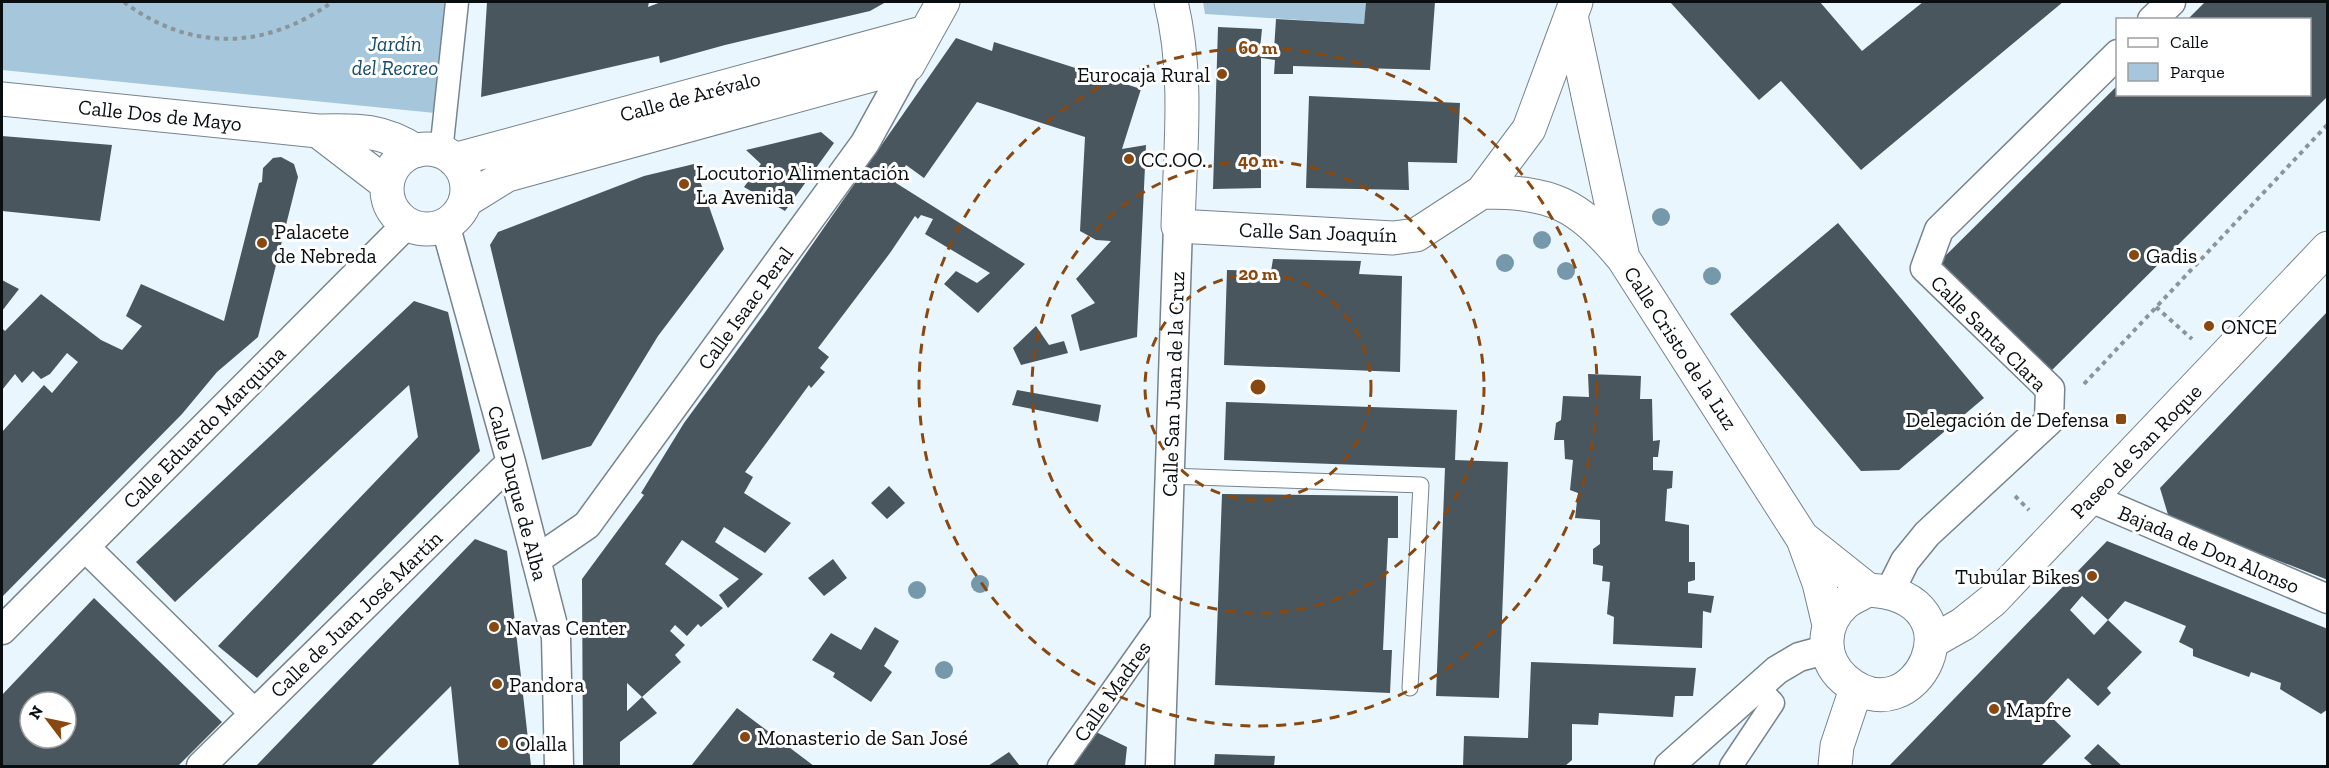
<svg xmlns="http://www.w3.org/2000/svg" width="2329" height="768" viewBox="0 0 2329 768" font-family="'Zilla Slab',serif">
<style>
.green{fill:#a5c6db}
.building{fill:#49565e;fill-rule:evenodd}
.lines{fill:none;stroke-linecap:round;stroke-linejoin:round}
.service-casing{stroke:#76848d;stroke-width:17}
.pedestrian-casing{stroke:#76848d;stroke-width:25}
.minor-casing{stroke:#76848d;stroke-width:31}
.tertiary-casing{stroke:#76848d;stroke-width:35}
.path{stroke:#8b949a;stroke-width:4;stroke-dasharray:4.5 4.5;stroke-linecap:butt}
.service{stroke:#fff;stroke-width:15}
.pedestrian{stroke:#fff;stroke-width:22}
.minor{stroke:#fff;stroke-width:28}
.tertiary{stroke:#fff;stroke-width:33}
.tree{fill:#7698ab}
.ring{fill:none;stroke:#88480f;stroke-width:3;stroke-dasharray:10 8}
.poi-dot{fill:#88480f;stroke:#fff;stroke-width:2}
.labels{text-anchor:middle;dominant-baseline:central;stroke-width:6;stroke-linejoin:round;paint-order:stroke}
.park-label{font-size:21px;font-style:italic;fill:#184c67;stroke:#fff}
.poi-label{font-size:21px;fill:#090e11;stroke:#fff;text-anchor:start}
.street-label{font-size:21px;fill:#090e11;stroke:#fff}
.centre{fill:#88480f;stroke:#fff;stroke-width:3}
.ring-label{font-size:18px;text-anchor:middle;font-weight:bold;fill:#88480f;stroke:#fff;stroke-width:6;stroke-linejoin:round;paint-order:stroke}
</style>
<rect width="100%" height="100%" fill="#eaf6fe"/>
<path class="green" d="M2,2H458L445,114L2,70Z
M1203,2H1366L1364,24L1205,14Z"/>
<path class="building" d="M487,2H649L648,7L661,2H886L870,11L725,45L660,63L659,56L481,97Z
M1366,2H1435L1430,70L1293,66V74H1274L1275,60L1261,58V188L1213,189L1218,27L1262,29L1260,49L1274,50L1276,19L1364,24Z
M1670,2H1820L1862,51L1923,2H2063L1861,170L1781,81L1759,100Z
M2205,2H2328V96L2046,376L1936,265L2118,85V94H2310V20H2187Z
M956,38L992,51L994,42L1141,89L1122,149L1146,145L1137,337L1080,351L1071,315L1095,303L1076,279L1111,241L1096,240L1080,231L1085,137L977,102L924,178L906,165L896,183L1025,264L978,313L944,284L956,271L977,283L990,273L925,234L933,219L921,215L918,219L915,216L890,253L818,348L829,357L820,368L825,372L811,388L809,385L745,472L753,477L744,493L791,523L765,553L724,527L715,542L763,574L728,608L719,595L739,579L682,540L665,564L723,608L701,627L698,624L687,636L675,625L670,631L685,645L675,655L681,662L642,697L627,683V711L642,697L657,713L620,742V766H583L582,579L644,495L641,493L684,423L766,311Z
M1309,96L1460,103L1457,163L1408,162L1409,190L1306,188Z
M821,132L834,143L785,211L744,187L761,164L746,150Z
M2,136L112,145L100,221L2,211Z
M281,157L294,164L298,177L258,337L217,372L182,414L2,597V432L44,385L52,393L78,362L67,353L50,374L41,379L33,371L22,383L15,374L2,390V328L5,331L41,294L101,340L122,350L142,326L126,316L141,284L224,321L259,183L262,182L263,168L273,158Z
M694,164L724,249L658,336L591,446L542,460L490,245L498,232L644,176Z
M1838,223L1984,398L1899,470L1861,471L1730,314Z
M1273,259L1361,261L1359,274L1402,276L1400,372L1224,365L1227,270L1271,271Z
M2,280L19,289L2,311Z
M414,301L448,312L480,451L257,678L218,646L418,437L409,385L175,602L136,562Z
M2328,311V580L2169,518L2160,488Z
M1036,326L1049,345L1064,341L1068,353L1021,365L1013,348Z
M1588,374L1641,376L1640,399H1652L1653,441L1660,440L1658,457H1653V470L1673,471L1672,488L1667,489L1665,521L1689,525V562H1695V580L1688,582V593L1714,596L1711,613L1703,611L1702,648L1613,644L1614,617L1607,614L1610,582L1602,581L1603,566L1593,564V549L1600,544V520L1575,518L1578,493L1570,490L1573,460L1565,459L1564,440H1554L1556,423L1561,420L1563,396L1589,397Z
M1017,390L1101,405L1098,422L1012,405Z
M1226,402L1457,410L1455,460L1508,462L1499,698L1436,696L1445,468L1224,460Z
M889,486L905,503L887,519L871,503Z
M1222,494L1398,496V538H1388L1383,650H1392L1390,693L1215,685Z
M475,539L507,551L531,766H459L451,686L371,766H256Z
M2107,541L2328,629V709L2321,714L2280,689L2281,683L2251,672L2249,677L2193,656V649L2179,642L2186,626L2125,601L2108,620L2142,652L2107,688L2111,693L2098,706L2068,678L2041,707L2071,736L2041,766H1889ZM2082,596L2108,620L2094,635L2070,610Z
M833,559L847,578L824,596L808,578Z
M94,598L222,722L178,766H2V695ZM30,702H66V738H30Z
M875,627L899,641L884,666L892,672L871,702L833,677L835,673L812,660L831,633L861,650Z
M1531,662L1696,668L1693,696H1675L1673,717L1599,713L1598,725L1572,724V760L1565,766H1463L1464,736L1528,738Z
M737,708L814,766H691Z
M1096,732L1127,747L1125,766H1073Z
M2098,744L2122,766H2093L2084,758Z
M1009,752L1020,766H988Z
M1215,754L1275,756L1274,766H1214Z"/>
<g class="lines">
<g class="service-casing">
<path id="service" d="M1169,476L1421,485L1410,688"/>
</g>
<g class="pedestrian-casing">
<path id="pedestrian" d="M441,152L457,2
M1059,766L1165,616
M1731,766L1773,703L1757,686"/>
</g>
<g class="minor-casing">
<path id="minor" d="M2152,20L2171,2
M445,224L511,462L556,637L559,766
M2091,498L2328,599
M85,547L254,713
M536,560L587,525L865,143L908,65
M1890,591L1905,561L1927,534L2049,421L2050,389L1925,268L1939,230L2118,54
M2,630L407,224
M201,766L511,462
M1160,766L1178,226
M1669,766L1777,670L1799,657L1825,650"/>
</g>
<g class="tertiary-casing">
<path id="tertiary" d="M1171,2C1189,75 1180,151 1178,226L1393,238L1416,235L1482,192L1529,129L1576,2
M1571,16L1623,258L1803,539L1819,583L1829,625
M2,99L318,131C358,130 381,129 416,151
M318,131L387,184
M387 189a40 40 0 1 1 80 0a40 40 0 1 1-80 0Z
M454,160L926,32
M1482,192C1552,192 1577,203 1622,257
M465,201L507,175L908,65L943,2
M1804,539L1868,590
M1868,590C1986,596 1915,742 1844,679C1821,659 1821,624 1845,603C1851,598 1861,594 1868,590Z
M1933,641L1963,624L1993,600L2328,248
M1835,766L1837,746L1856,689"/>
</g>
<path class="path" d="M124,2C190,52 266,50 332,2
M2156,307L2192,339
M2084,384L2328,124
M2015,496L2029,510"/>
<use href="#service" class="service"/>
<use href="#pedestrian" class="pedestrian"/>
<use href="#minor" class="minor"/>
<use href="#tertiary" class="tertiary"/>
</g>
<g class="tree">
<circle cx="1661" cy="217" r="9"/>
<circle cx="1542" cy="240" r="9"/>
<circle cx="1505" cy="263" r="9"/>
<circle cx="1566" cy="271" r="9"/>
<circle cx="1712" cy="276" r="9"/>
<circle cx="980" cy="584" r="9"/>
<circle cx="917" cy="590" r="9"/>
<circle cx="944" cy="670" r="9"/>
</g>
<g class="ring">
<circle cx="1258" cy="387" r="113"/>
<circle cx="1258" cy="387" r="226"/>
<circle cx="1258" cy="387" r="339"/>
</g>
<g class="poi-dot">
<circle cx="1222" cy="74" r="6"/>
<circle cx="1129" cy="159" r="6"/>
<circle cx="684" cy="184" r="6"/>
<circle cx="262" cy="243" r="6"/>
<circle cx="2134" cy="255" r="6"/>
<circle cx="2209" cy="326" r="6"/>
<rect x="2115" y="413" width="12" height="12" rx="3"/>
<circle cx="2092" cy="576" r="6"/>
<circle cx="494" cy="627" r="6"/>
<circle cx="497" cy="684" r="6"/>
<circle cx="1994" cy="709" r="6"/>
<circle cx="745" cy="737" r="6"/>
<circle cx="503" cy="743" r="6"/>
</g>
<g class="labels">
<g class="park-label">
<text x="395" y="43">Jardín<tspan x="395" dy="24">del Recreo</tspan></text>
</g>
<g class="poi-label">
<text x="1210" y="74" text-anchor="end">Eurocaja Rural</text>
<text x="1141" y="159">CC.OO.</text>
<text x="696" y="172">Locutorio Alimentación<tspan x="696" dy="24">La Avenida</tspan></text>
<text x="274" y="231">Palacete<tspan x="274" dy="24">de Nebreda</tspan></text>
<text x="2146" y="255">Gadis</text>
<text x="2221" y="326">ONCE</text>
<text x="2109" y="419" text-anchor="end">Delegación de Defensa</text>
<text x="2080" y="576" text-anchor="end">Tubular Bikes</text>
<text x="506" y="627">Navas Center</text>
<text x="509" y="684">Pandora</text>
<text x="2006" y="709">Mapfre</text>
<text x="757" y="737">Monasterio de San José</text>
<text x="515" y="743">Olalla</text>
</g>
<g class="street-label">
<text transform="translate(690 96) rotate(-15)">Calle de Arévalo</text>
<text transform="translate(160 115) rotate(6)">Calle Dos de Mayo</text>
<text transform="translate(1318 232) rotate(2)">Calle San Joaquín</text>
<text transform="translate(745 308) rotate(-54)">Calle Isaac Peral</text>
<text transform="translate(1989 333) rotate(45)">Calle Santa Clara</text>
<text transform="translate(1681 348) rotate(57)">Calle Cristo de la Luz</text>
<text transform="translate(1173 384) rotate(-88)">Calle San Juan de la Cruz</text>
<text transform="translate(204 427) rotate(-45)">Calle Eduardo Marquina</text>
<text transform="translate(2136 451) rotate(-46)">Paseo de San Roque</text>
<text transform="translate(518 493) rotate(75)">Calle Duque de Alba</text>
<text transform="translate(2209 549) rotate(23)">Bajada de Don Alonso</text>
<text transform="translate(356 614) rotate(-44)">Calle de Juan José Martín</text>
<text transform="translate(1112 691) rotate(-55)">Calle Madres</text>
</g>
</g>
<circle cx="1258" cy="387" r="9" class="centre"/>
<g class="ring-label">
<text x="1258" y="54">60 m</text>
<text x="1258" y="167">40 m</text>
<text x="1258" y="280">20 m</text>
</g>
<rect width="2329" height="768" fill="none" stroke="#090e11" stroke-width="6"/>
<rect x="2116" y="18" width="195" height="78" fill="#ffffff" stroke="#9d9fa0" stroke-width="1.5"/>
<rect x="2128" y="38" width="30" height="9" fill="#ffffff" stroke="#9d9fa0" stroke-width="1.5"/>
<text x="2170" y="48" font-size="18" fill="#090e11">Calle</text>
<rect x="2128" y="63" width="30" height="18" fill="#a5c6db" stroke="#9d9fa0" stroke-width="1.5"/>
<text x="2170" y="78" font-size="18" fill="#090e11">Parque</text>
<g transform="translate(48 720) rotate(302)"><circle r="28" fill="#ffffff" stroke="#9d9fa0" stroke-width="1.5"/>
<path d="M0-4.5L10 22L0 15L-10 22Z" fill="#88480f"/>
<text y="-9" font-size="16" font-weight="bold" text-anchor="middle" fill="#090e11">N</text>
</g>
</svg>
